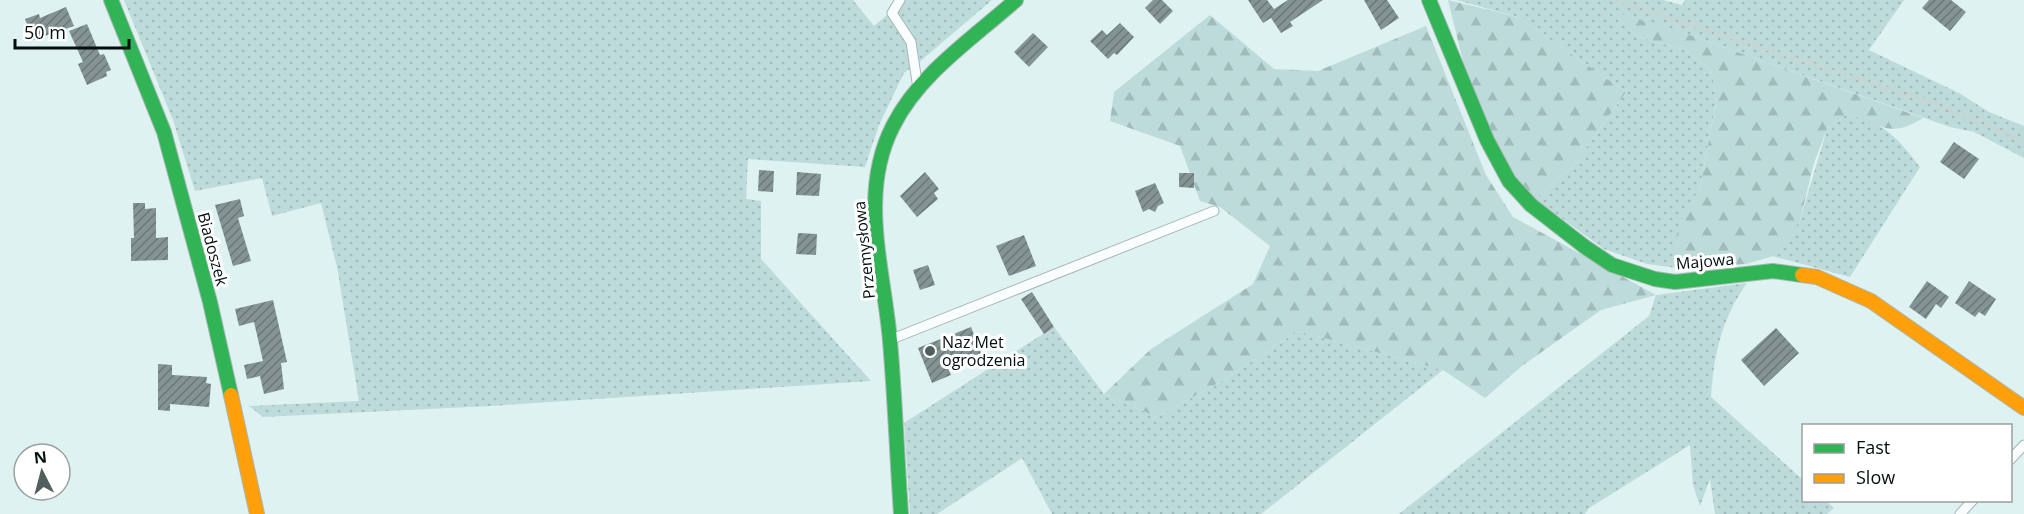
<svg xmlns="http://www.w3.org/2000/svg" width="2024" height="514" viewBox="0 0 2024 514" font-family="'Open Sans',sans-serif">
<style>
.grass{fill:url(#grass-dots)}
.forest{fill:url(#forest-firs)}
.building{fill:url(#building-hatch)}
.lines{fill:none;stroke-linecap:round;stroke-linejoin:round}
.lane-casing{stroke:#a6b6b5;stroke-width:11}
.fast-casing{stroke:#a6b6b5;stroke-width:16}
.slow-casing{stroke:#a6b6b5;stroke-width:16}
.path{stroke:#cdd3d3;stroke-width:3;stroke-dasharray:4.5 3;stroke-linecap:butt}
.lane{stroke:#fafdfd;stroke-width:9}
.fast{stroke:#30b455;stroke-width:14}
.slow{stroke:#ff9f0a;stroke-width:14}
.poi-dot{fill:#505e5e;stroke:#fff;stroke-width:2}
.labels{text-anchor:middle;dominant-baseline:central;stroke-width:6;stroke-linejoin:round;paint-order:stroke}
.street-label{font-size:16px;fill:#030f0f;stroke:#fff}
.poi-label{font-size:16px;fill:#030f0f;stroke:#fff;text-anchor:start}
</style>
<defs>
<pattern id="grass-dots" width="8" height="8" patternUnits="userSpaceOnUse" patternTransform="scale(1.5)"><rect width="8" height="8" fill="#bddbda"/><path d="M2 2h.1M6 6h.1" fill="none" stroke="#a1bbba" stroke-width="1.8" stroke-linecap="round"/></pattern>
<pattern id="forest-firs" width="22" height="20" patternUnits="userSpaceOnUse" patternTransform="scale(1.5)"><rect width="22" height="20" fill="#bddbda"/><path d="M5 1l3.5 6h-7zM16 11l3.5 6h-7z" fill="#a1bbba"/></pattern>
<pattern id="building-hatch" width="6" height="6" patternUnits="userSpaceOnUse" patternTransform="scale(1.5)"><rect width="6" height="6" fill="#849494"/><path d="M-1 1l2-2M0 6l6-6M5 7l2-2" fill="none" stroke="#6a7777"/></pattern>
</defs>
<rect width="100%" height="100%" fill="#def2f1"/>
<path class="grass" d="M124,0H853L874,26L905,0H992L917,64L904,73L879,125L865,167L748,159L746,199L761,201V259L871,381L490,406L263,417L249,406L359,401L337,267L321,203L272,216L262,178L195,191L173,120Z
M1456,0H1663L1682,5L1685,0H1904L1869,50L1959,93L1989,112L2024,126V158L1974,132L1950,127L1695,37L1610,11L1639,37L1685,50L1711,70L1717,97L1700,187L1673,253L1678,268L1647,264L1604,249L1535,199L1573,166L1626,92L1518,17Z
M1846,114C1886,124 1895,135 1920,167L1850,277L1772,256L1800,220L1827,129Z
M1747,283C1722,318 1714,353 1711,397L1803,480L1804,500L1826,501L1834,508L1827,514H1715L1710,479L1700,506L1693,485L1690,445L1589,508L1585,514H1399L1649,316L1656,295Z
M1054,327L1104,394L1157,417L1227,378L1298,331L1443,370L1261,514H1052L1022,458L937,514H910L904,423Z"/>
<path class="forest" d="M1448,0L1518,17L1626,92L1573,166L1535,199L1517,186L1470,90Z
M1608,10L1684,33L1923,118C1888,140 1882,123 1846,114L1827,129L1814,163L1800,220L1780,254L1746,264L1678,268L1673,253L1679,224L1700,187L1717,98L1711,70L1685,50L1639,37Z
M1210,15L1274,69L1318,71L1426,26L1486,175L1513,217L1656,295L1601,310L1522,366L1485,398L1443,370L1298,331L1227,378L1157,417L1104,394L1151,349L1253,284L1270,246L1220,207L1200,201L1180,146L1110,121L1114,92Z"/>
<path class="building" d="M1153,0H1162L1173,11L1160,24L1145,8Z
M1248,0H1267L1274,9L1288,0H1323L1290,22L1293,26L1281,33L1271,18L1263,23Z
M1364,0H1387L1399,18L1381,30Z
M1929,0H1951L1966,12L1950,31L1922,8Z
M66,7L74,26L33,40L25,19L39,14L40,18Z
M1120,23L1134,37L1117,55L1114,53L1108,59L1090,41L1102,30L1107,35Z
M87,24L100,55L104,54L111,70L106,72L107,76L87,85L78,64L83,62L69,31Z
M1033,33L1048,47L1029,67L1014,52Z
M1954,142L1979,159L1964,179L1940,162Z
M759,170L774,171L773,192L758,191Z
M797,172L821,174L819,196L796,195Z
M925,172L939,189L934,193L938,199L917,217L900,196Z
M1179,173H1194V188L1179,187Z
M1155,183L1164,203L1158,206L1155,212L1149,209L1143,212L1135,191Z
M240,199L244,216L238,218L251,261L233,266L215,205Z
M133,203H145V209L156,208V238L168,237V260L131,261V238H134Z
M798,233L817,234L816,255L796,254Z
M1024,235L1036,266L1009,276L996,246Z
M928,265L935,285L920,290L913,270Z
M1927,281L1949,297L1941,308L1936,304L1926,319L1909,307Z
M1969,281L1996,299L1985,316L1979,312L1975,317L1955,303Z
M1032,292L1054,327L1044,334L1021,299Z
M273,300L287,362L281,363L284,389L264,394L260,376L247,379L244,365L263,361L254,322L239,326L235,309Z
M971,327L981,353L947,366L951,375L932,383L918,348Z
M1776,328L1799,353L1764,386L1741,360Z
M158,364L172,365V375L207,377L206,383L211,384L209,407L170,404V411L158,410Z"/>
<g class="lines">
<g class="lane-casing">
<path id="lane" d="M900,0L892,13L911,42L917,82
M892,339L1214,211
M2010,460L2024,445
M1960,514L1973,500"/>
</g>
<g class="fast-casing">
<path id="fast" d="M111,0L164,132L210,302L231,395
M1429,0L1487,140L1509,181L1531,205L1585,247L1612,265L1655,279L1675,282L1773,271L1802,275
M901,514C897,456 895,399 890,341C884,270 858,194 893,126C919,74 973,38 1016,0"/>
</g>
<g class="slow-casing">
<path id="slow" d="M1802,275L1817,277L1871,301L2024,408
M231,395L257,514"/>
</g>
<path class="path" d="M1614,0L1933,103L2024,141"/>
<use href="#lane" class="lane"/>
<use href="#fast" class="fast"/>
<use href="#slow" class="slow"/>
</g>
<circle class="poi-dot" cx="930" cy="351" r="6"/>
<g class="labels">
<g class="street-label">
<text transform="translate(213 249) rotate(75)">Biadoszek</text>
<text transform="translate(864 250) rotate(-96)">Przemysłowa</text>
<text transform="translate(1705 261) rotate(-5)">Majowa</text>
</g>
<g class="poi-label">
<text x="942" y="342">Naz Met<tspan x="942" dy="18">ogrodzenia</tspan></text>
</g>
</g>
<rect x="1802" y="424" width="210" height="78" fill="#ffffff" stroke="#9a9f9f" stroke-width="1.5"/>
<rect x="1814" y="444" width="30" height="9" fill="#30b455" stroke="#9a9f9f" stroke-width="1.5"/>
<text x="1856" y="454" font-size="18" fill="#030f0f">Fast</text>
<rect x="1814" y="474" width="30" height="9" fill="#ff9f0a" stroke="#9a9f9f" stroke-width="1.5"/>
<text x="1856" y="484" font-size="18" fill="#030f0f">Slow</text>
<g transform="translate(42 472) rotate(354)"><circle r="28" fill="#ffffff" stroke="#9a9f9f" stroke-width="1.5"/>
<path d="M0-4.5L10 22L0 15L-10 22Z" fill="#505e5e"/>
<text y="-9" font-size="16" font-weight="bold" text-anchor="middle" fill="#030f0f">N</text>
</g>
<path d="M15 39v9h114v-9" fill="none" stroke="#030f0f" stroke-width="3"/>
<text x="24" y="39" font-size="18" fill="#030f0f" stroke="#ffffff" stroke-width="4.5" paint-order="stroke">50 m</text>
</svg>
